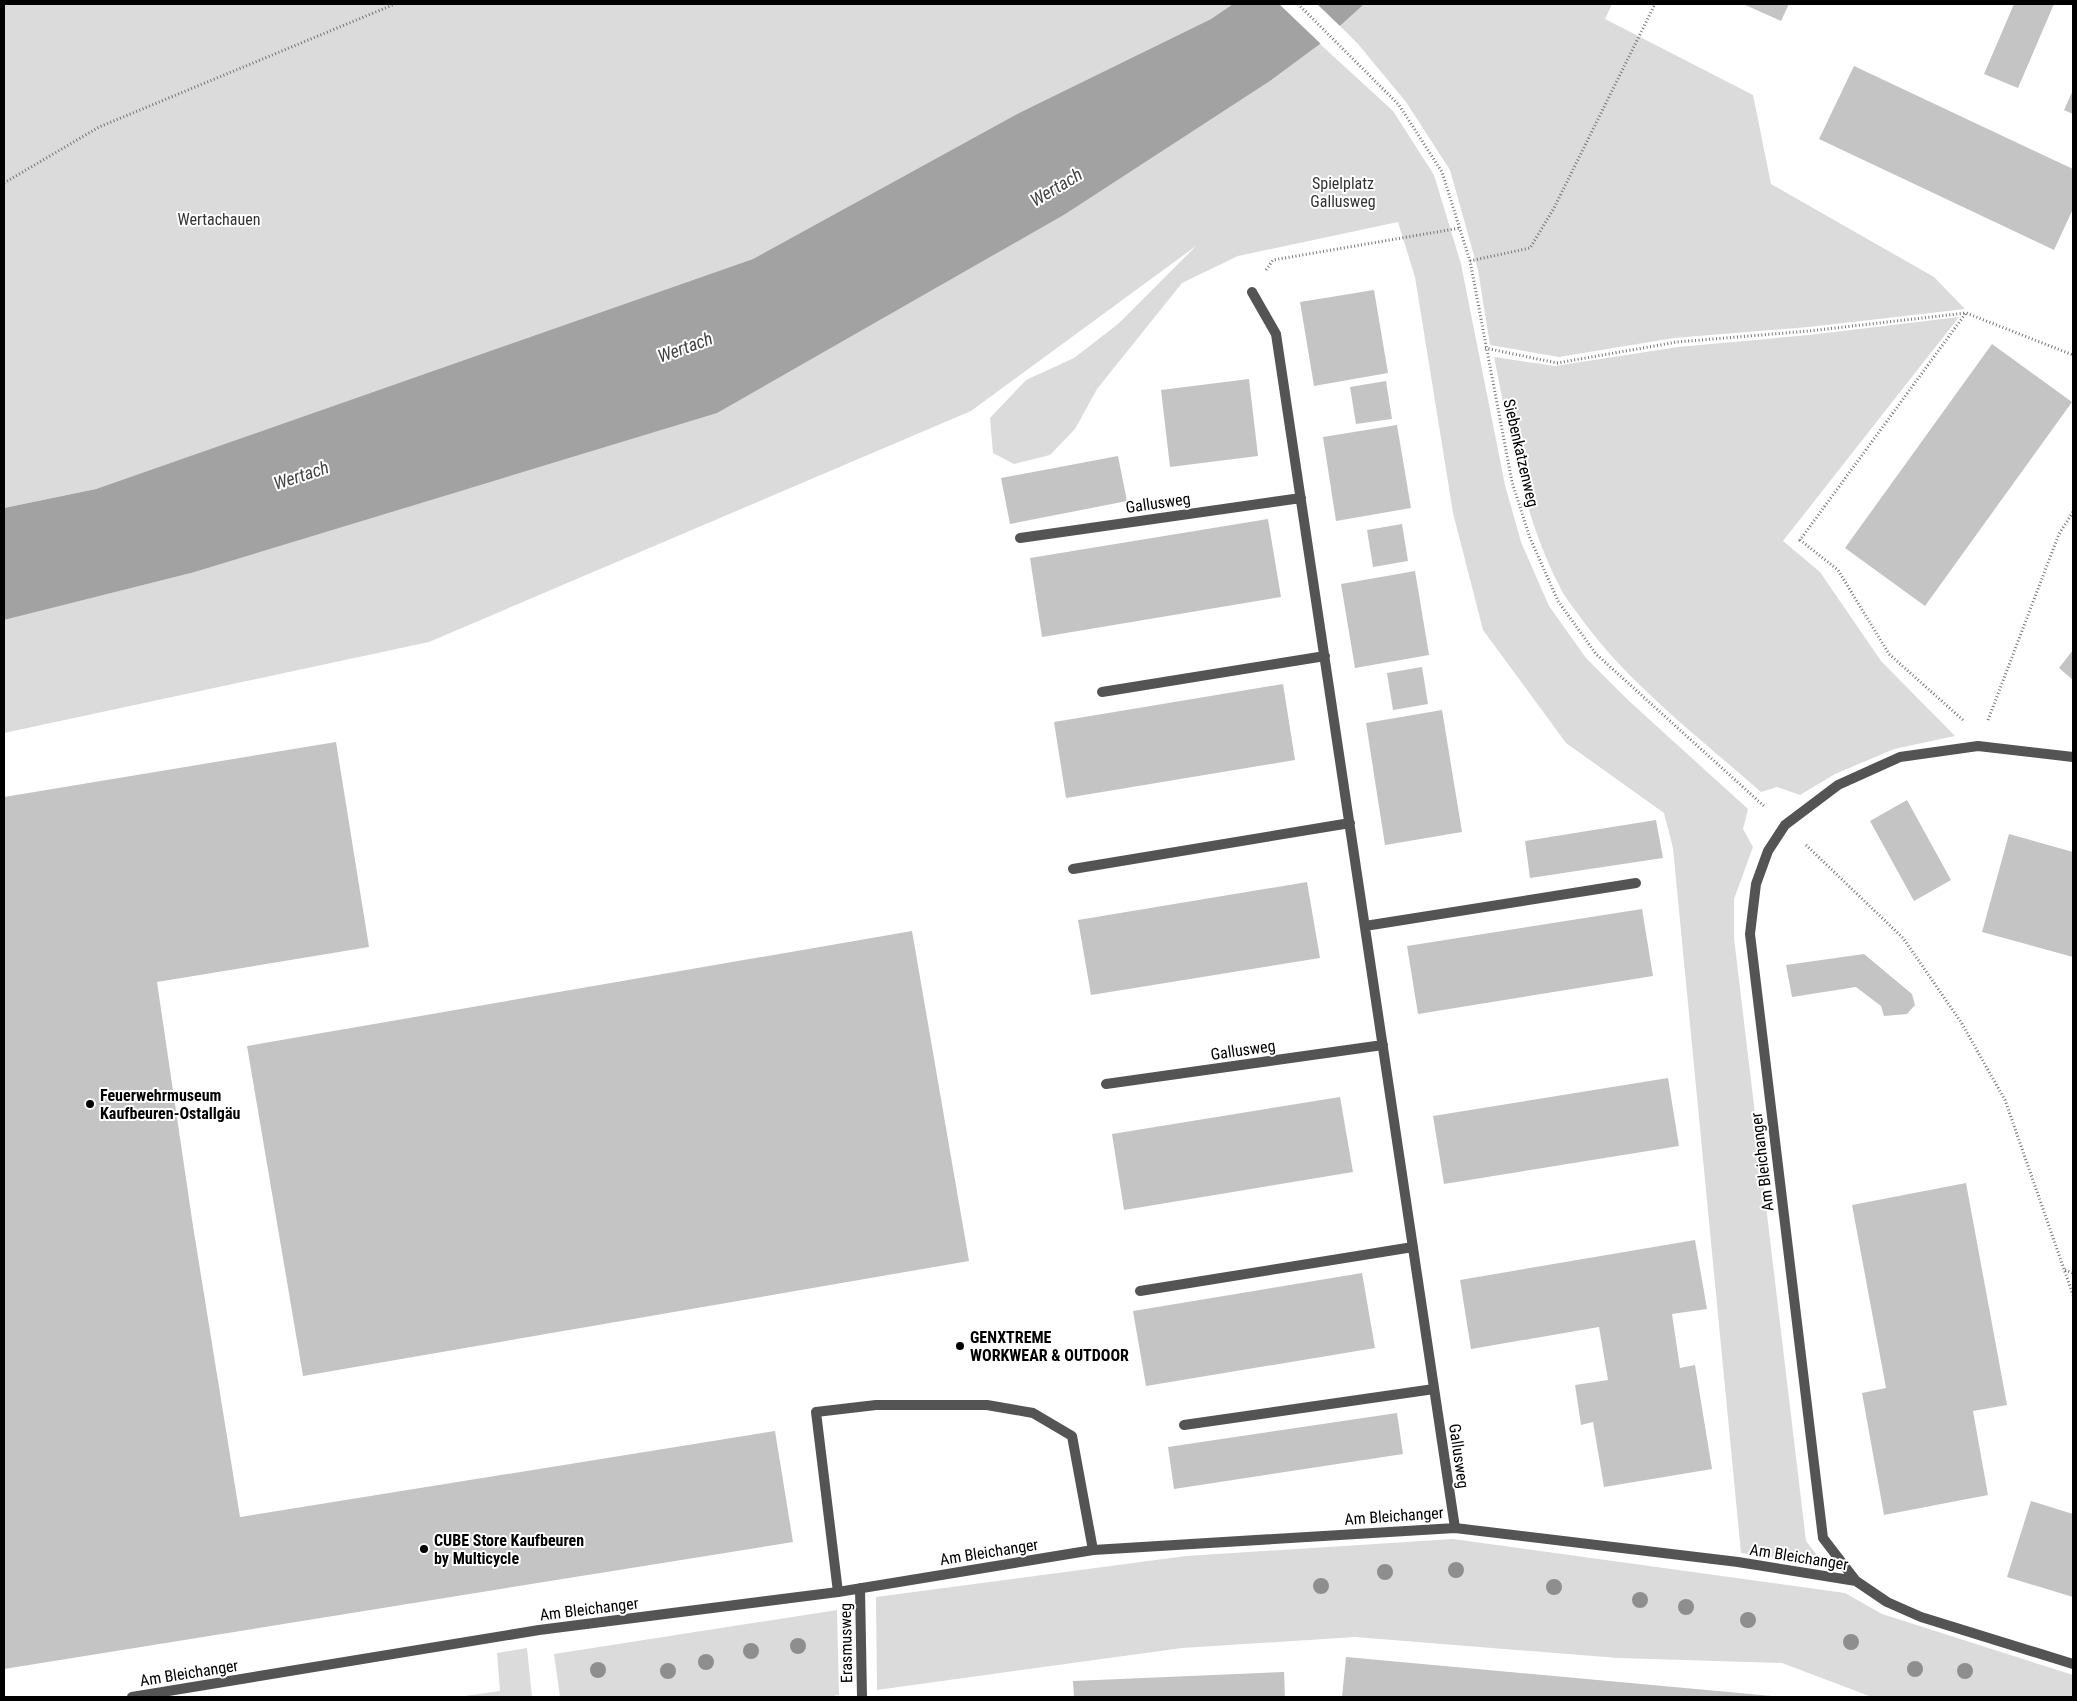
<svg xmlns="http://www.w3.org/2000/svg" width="2077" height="1701" viewBox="0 0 2077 1701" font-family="'Roboto Condensed',sans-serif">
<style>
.green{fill:#dbdbdb}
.water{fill:#a2a2a2}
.pier{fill:#fff}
.building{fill:#c4c4c4}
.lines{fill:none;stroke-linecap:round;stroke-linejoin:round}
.path{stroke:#767676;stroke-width:3;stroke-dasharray:1 2.5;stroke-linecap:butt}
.lane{stroke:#545454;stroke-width:10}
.street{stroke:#545454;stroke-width:10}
.tree{fill:#8e8e8e}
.poi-dot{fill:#000;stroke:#fff;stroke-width:2}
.labels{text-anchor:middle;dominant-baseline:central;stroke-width:4;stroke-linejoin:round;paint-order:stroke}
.park-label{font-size:16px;fill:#323232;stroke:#fff}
.street-label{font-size:16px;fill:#000;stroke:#fff}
.poi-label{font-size:16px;font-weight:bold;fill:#000;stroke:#fff;text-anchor:start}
.water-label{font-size:18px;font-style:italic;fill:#434343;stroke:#fff}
</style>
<rect width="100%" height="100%" fill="#fff"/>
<path class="green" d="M4,4H1233L1211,19L1019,113L753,259L96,489L4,508Z
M1364,4H1612L1605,19L1753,95L1771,184L1934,277L1965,309L1809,327L1674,338L1559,357L1490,345L1478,270L1450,170L1406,102L1358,44L1339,25Z
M1320,44L1393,111L1434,175L1461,264L1505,485L1521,542L1549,606L1586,658L1629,701L1748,809L1743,829L1753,847L1734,899V938L1806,1541L1824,1564L1741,1553L1673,848L1664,813L1566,743L1483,630L1453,513L1415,277L1398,222L1238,256L1182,283L1097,389L1075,429L1050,455L1014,464L993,453L990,418L1026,380L1074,358L1118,324L1196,246L971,411L429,642L4,733V620L191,573L1067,213L1270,81Z
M1959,317L1783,541L1820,572L1881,661L1955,736L1894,749L1835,774L1800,795L1777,787L1761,792C1700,738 1632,687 1583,621C1577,612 1569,603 1563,593C1523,518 1511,440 1494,357L1555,366L1678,347L1809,335Z
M1453,1539L1845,1593L1882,1614L2073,1675V1697H1872L1782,1663L1618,1658L1355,1637L1182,1648L877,1690L876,1597L1186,1556Z
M837,1610L839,1695L825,1697H560L554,1654Z
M527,1648L532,1697H457L500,1691L497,1653Z"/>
<path class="water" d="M1233,4H1364L1320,44L1270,81L1067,213L717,413L191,573L4,620V508L96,489L753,259L1019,113L1211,19Z"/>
<path class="pier" d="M1279,4H1317L1341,27L1322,45Z"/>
<path class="building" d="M1743,4H1789L1781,21Z
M2014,4H2054L2018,88L1984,74Z
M1854,66L2073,169V209L2054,250L1819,139Z
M2073,90V114L2064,110Z
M1374,290L1388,373L1314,386L1300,302Z
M1992,344L2072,402L1925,606L1845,548Z
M1249,379L1258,456L1170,467L1161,390Z
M1386,381L1392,419L1356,424L1350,387Z
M1397,425L1411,508L1336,521L1323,437Z
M1118,456L1127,501L1010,524L1001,478Z
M1268,519L1281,597L1042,637L1030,558Z
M1402,524L1408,561L1373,567L1367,530Z
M1415,571L1429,655L1355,668L1341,584Z
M2073,650V680L2059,668Z
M1422,667L1428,704L1393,710L1387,673Z
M1283,684L1295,760L1066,798L1054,722Z
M1442,710L1462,832L1385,845L1366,723Z
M336,742L369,947L157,982L193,1226L240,1517L775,1431L793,1542L4,1669V797Z
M1907,800L1951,880L1914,901L1870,821Z
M1656,820L1663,858L1530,878L1525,841Z
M2009,834L2073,852V957L1982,932Z
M1307,882L1320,958L1091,995L1078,920Z
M1642,909L1653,976L1418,1014L1407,946Z
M912,931L969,1261L303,1376L247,1046Z
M1864,954L1912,994L1915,1005L1907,1014L1884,1016L1881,1006L1856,987L1792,997L1786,965Z
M1668,1078L1679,1146L1444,1184L1433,1116Z
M1340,1097L1353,1172L1124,1210L1112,1134Z
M1966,1183L2007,1405L1973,1411L1988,1495L1884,1515L1862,1393L1886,1388L1852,1205Z
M1695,1240L1707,1309L1672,1314L1680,1368L1695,1365L1712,1469L1604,1487L1593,1422L1581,1425L1575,1385L1608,1380L1599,1327L1471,1349L1460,1280Z
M1362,1273L1375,1348L1146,1386L1133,1311Z
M1397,1413L1403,1454L1174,1489L1168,1447Z
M2031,1501L2073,1514V1597L2007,1577Z
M1346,1657L1772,1696V1697H1342Z
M1284,1672L1285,1697H1074L1073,1681Z"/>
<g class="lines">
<path class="path" d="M1298,4L1399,105L1442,172L1470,261L1512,482L1530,538L1558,601L1596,654L1765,807
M4,183L99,127L395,4
M1470,261L1530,248L1554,208L1655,4
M1266,270L1273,260L1460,228
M1485,348L1557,363L1677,342L1809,331L1966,313L2073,355
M1963,720L1889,654L1838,570L1800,540L1966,313
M1988,720L2059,534L2073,512
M1806,845L1903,938L1961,1022L2005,1100L2073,1295
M2065,1270L2073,1273"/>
<path class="lane" d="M838,1592L816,1412L876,1405H987L1033,1413L1072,1436L1093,1550"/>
<path class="street" d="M1252,292L1276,334L1455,1528
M1020,538L1301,498
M1102,692L1325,656
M2073,757L1978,746L1900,757L1838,785L1785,825L1768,851L1756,884L1750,934L1823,1538L1856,1581L1887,1602L1921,1617L2073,1664
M1073,869L1350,823
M1365,926L1636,883
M1106,1084L1383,1045
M1140,1291L1413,1247
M1184,1425L1434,1389
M860,1588L862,1697
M132,1697L539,1630L838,1592L1093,1550L1455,1528L1738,1562L1856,1581"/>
</g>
<g class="tree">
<circle cx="1456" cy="1570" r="8"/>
<circle cx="1385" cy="1572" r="8"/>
<circle cx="1321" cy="1586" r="8"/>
<circle cx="1554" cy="1587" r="8"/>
<circle cx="1640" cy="1600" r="8"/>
<circle cx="1686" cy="1607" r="8"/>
<circle cx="1748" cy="1620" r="8"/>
<circle cx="1851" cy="1642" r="8"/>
<circle cx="798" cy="1646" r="8"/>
<circle cx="751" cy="1651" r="8"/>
<circle cx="706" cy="1662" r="8"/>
<circle cx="1915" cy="1669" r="8"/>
<circle cx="598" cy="1670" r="8"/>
<circle cx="668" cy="1671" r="8"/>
<circle cx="1965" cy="1671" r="8"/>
</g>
<g class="poi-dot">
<circle cx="90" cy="1104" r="5"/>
<circle cx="960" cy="1346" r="5"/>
<circle cx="424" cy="1549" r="5"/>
</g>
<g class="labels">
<g class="park-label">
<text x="1343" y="183">Spielplatz<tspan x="1343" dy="18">Gallusweg</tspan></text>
<text x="219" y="219">Wertachauen</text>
</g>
<g class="street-label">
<text transform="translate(1521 453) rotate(77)">Siebenkatzenweg</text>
<text transform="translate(1158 503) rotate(-8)">Gallusweg</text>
<text transform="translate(1243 1050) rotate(-8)">Gallusweg</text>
<text transform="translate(1762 1162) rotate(-97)">Am Bleichanger</text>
<text transform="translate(1459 1456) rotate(82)">Gallusweg</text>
<text transform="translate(1394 1516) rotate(-4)">Am Bleichanger</text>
<text transform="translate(989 1552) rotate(-9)">Am Bleichanger</text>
<text transform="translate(1799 1557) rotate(9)">Am Bleichanger</text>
<text transform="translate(589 1609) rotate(-7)">Am Bleichanger</text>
<text transform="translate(846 1643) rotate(-91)">Erasmusweg</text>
<text transform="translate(189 1673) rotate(-9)">Am Bleichanger</text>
</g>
<g class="poi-label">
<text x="100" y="1095">Feuerwehrmuseum<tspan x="100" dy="18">Kaufbeuren-Ostallgäu</tspan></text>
<text x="970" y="1337">GENXTREME<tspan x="970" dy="18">WORKWEAR &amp; OUTDOOR</tspan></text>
<text x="434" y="1540">CUBE Store Kaufbeuren<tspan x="434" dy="18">by Multicycle</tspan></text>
</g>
<g class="water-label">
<text transform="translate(1056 187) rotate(-31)">Wertach</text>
<text transform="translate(685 347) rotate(-20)">Wertach</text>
<text transform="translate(301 475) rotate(-18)">Wertach</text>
</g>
</g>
<rect width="2077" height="1701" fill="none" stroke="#000000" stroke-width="10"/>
</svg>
